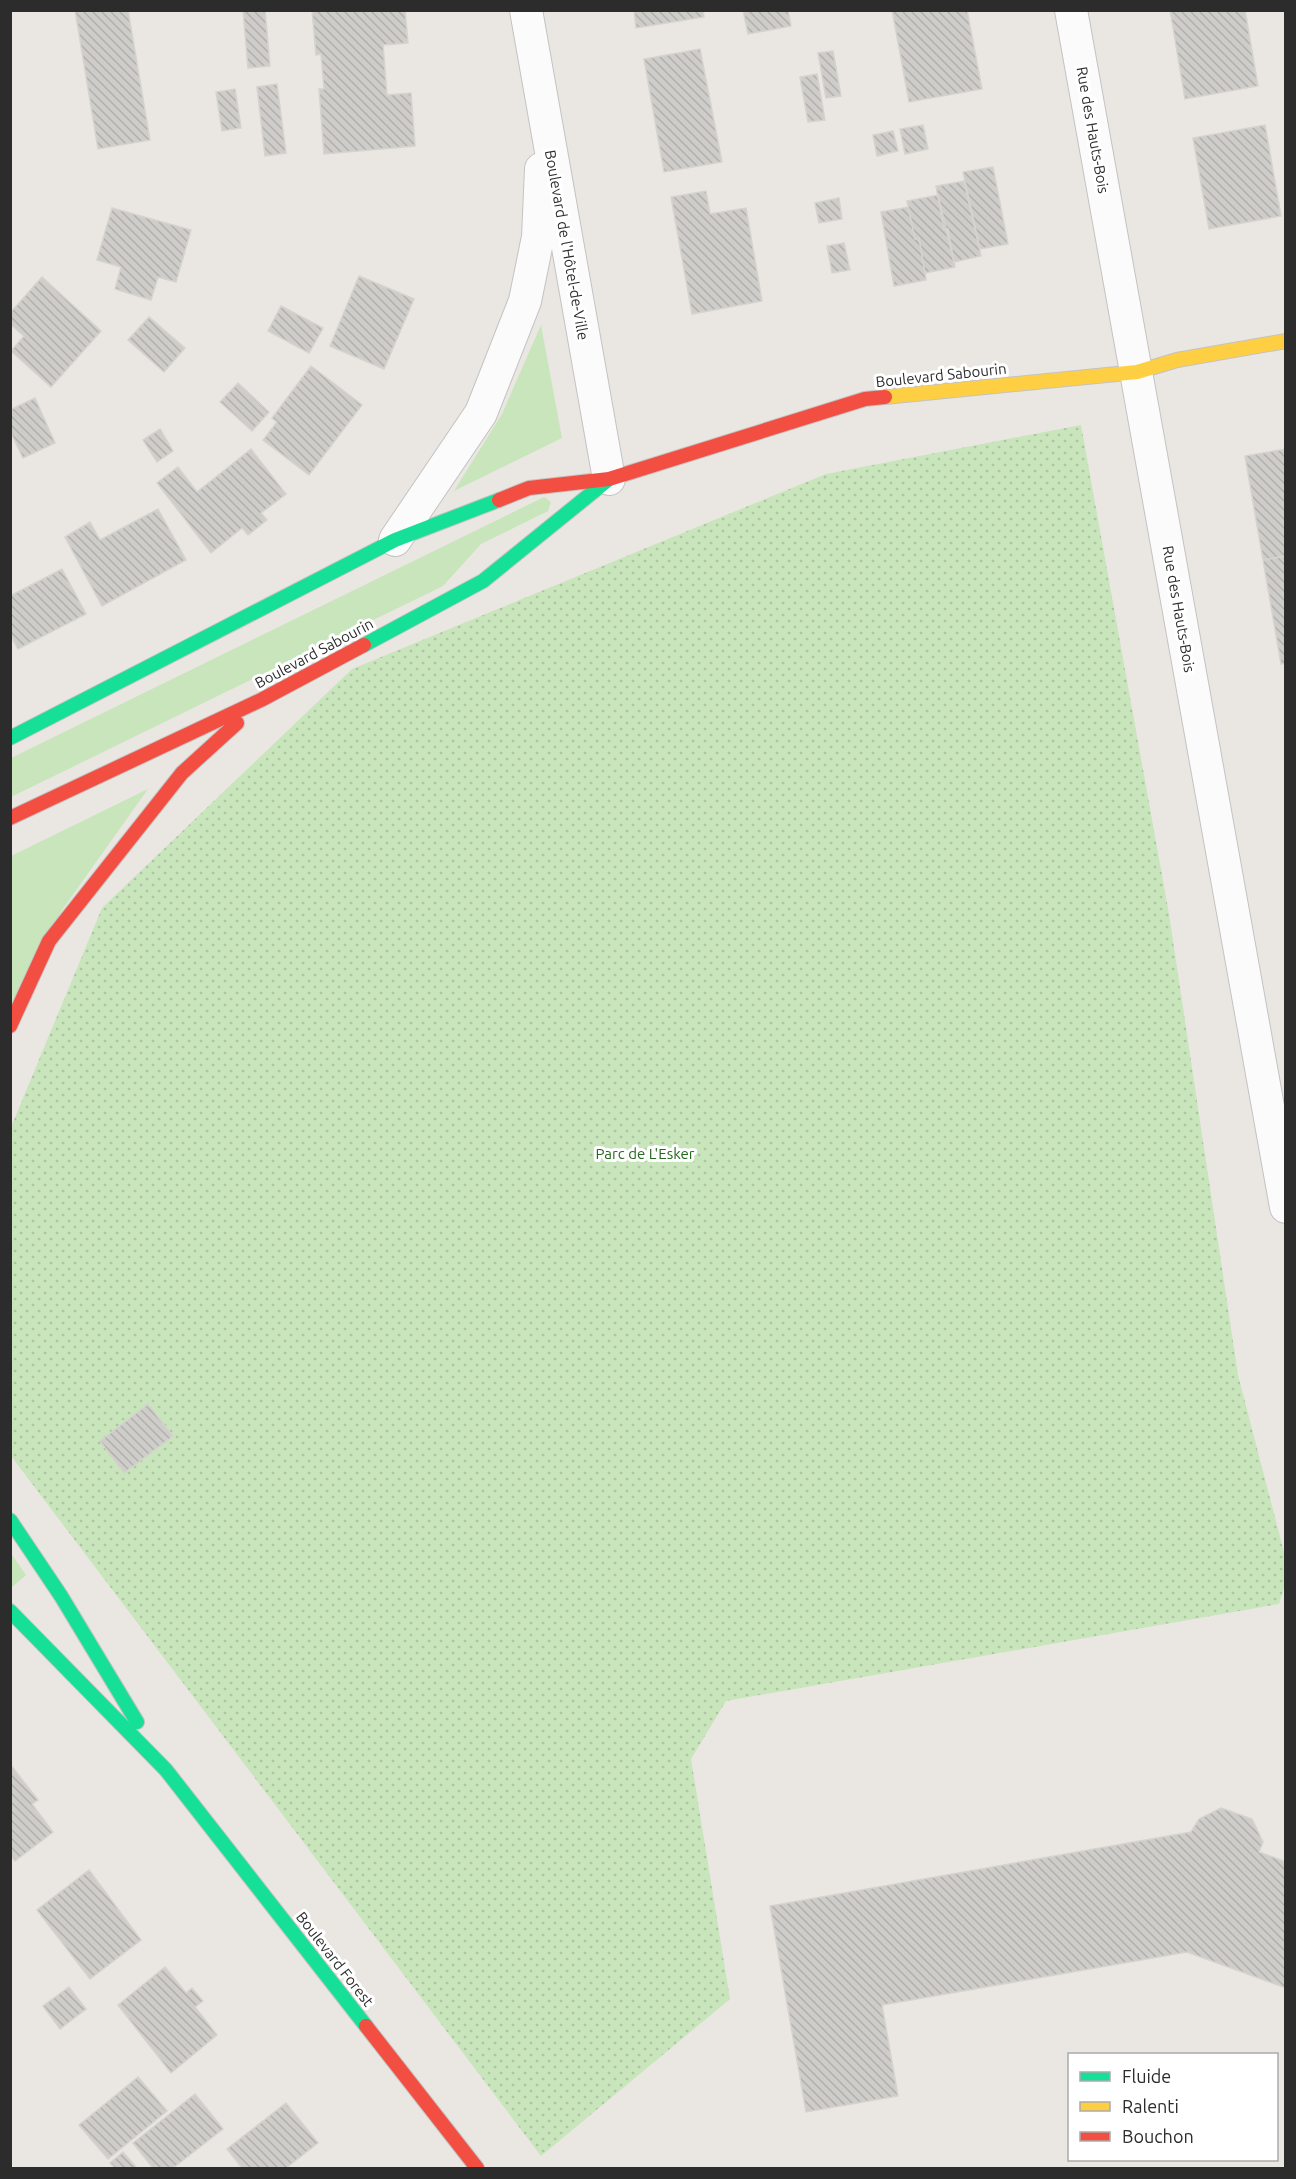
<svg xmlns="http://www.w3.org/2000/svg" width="1296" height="2179" viewBox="0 0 1296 2179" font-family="Ubuntu,sans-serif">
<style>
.grass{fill:#c8e5bc}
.park{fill:url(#park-dots)}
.building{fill:url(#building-back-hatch);stroke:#d5d3ce;stroke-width:1.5}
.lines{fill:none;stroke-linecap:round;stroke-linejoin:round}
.street-casing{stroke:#c3c3c3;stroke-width:34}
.fast-casing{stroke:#c3c3c3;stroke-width:16}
.slow-casing{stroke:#c3c3c3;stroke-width:16}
.jam-casing{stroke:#c3c3c3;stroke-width:16}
.street{stroke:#fcfbfb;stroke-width:32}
.fast{stroke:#16e098;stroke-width:14}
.slow{stroke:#ffcf43;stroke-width:14}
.jam{stroke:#f24e42;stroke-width:14}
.labels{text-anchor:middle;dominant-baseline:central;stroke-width:6;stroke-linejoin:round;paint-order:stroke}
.street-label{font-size:15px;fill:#2c2c2c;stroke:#fff}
.park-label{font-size:15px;fill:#24691b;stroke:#fff}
</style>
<defs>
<pattern id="park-dots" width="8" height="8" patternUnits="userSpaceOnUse" patternTransform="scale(1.5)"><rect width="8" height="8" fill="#c8e5bc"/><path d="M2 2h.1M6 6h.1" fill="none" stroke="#acc5a2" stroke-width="1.8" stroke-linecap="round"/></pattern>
<pattern id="building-back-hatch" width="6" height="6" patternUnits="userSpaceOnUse" patternTransform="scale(1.5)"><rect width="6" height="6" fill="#cfcdc9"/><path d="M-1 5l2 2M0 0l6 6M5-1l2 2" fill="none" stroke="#b2b0ad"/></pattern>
</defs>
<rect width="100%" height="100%" fill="#eae7e2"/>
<path class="grass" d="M541,325L562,438L454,491L502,414Z
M544,497L551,502L548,511L481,544L443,586L11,797V758Z
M148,789L62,910L11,1004V856Z
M10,1552L26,1575L12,1587L11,1585Z"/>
<path class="park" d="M1081,425L1169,914L1238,1375L1285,1556V1585L1279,1604L726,1701L691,1759L730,1999L541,2156L11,1456V1127L102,908L352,669L826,474Z"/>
<path class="building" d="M75,10H128L150,140L98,149Z
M243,10H265L270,66L248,68Z
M312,10H405L408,43L383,45L387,95L411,93L415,146L324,154L319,89H324L321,54L316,55Z
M634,10H703L704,17L636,28Z
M743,10H788L791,26L748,34Z
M892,10H967L982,89L909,102Z
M1170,10H1245L1258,86L1185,99Z
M700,49L722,162L664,172L644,59Z
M833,51L841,96L826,98L818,53Z
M817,74L825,120L808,122L800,77Z
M277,84L286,153L265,156L257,87Z
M235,89L241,128L222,131L216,92Z
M923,125L928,149L905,154L900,129Z
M1265,125L1281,216L1209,229L1193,138Z
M893,131L898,151L877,156L873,135Z
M993,167L1008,244L980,249L963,172Z
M964,181L981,256L954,262L948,229L944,230L936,186Z
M706,191L710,214L746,208L762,301L692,314L671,197Z
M938,195L955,267L925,273L919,238L915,239L907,201Z
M839,198L842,219L819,223L815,203Z
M908,207L915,239L919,238L926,280L894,286L881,212Z
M112,208L191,230L176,282L158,277L151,300L115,289L121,267L97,260Z
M844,243L850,270L832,273L827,246Z
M359,276L414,299L384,369L330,346Z
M42,277L101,331L51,387L11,351L24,336L10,324V313Z
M281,306L323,328L309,353L268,331Z
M149,317L185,348L164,372L128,340Z
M311,366L362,405L309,475L263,440L277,422L272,418Z
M238,383L269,412L252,431L220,402Z
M35,398L55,443L23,458L10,431V410Z
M160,429L173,451L157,462L143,440Z
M251,449L286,494L261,513L267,520L248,535L242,528L211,553L157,483L178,467L197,492Z
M1286,449V556L1263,560L1245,456Z
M158,509L186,560L102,606L65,537L90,522L100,540Z
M1286,556V663L1281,664L1263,560Z
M62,569L86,614L18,649L10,634V596Z
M148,1404L173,1436L124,1473L100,1441Z
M10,1764L38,1800L32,1804L53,1832L15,1861L10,1854Z
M1221,1808L1252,1819L1263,1842L1259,1852L1286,1862V1988L1187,1952L882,2005L898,2096L806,2112L770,1906L1191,1832L1199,1819Z
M89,1870L141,1940L90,1979L37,1910Z
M165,1967L186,1993L192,1988L203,2001L195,2007L217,2035L171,2073L118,2005Z
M69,1987L86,2009L60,2029L43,2006Z
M138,2077L167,2111L108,2159L79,2125Z
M195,2094L223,2129L173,2168H158L156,2166L153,2168L133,2143Z
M286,2103L318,2143L286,2168H242L227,2149Z
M123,2152L136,2167L134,2168H115L110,2163Z"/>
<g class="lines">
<g class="street-casing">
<path id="street" d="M526,10L609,479
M1071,10L1286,1207
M395,540L481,413L525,301L538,237L541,169"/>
</g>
<g class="fast-casing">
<path id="fast" d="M364,645L483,581L609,479
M10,738L395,540L499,500
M10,1520L61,1596L137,1722
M10,1611L166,1770L366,2026"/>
</g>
<g class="slow-casing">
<path id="slow" d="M885,397L1137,372L1177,360L1286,341"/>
</g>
<g class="jam-casing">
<path id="jam" d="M499,500L529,488L609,479L865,399L885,397
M10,818L261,700L364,645
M10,1026L49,941L182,773L237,723
M366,2026L477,2168"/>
</g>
<use href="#street" class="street"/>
<use href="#fast" class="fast"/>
<use href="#slow" class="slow"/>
<use href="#jam" class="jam"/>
</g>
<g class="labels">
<g class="street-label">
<text transform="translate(1093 130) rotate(80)">Rue des Hauts-Bois</text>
<text transform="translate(567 245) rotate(80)">Boulevard de l'Hôtel-de-Ville</text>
<text transform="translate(941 375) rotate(-6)">Boulevard Sabourin</text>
<text transform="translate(1179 609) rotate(80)">Rue des Hauts-Bois</text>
<text transform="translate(314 653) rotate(-28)">Boulevard Sabourin</text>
<text transform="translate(335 1959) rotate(52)">Boulevard Forest</text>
</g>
<g class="park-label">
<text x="645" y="1153">Parc de L'Esker</text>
</g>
</g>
<rect width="1296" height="2179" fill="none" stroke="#2c2c2c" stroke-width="24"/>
<rect x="1068" y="2053" width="210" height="108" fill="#ffffff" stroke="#ababab" stroke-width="1.5"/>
<rect x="1080" y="2072" width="30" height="9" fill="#16e098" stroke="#ababab" stroke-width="1.5"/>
<text x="1122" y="2083" font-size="18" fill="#2c2c2c">Fluide</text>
<rect x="1080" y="2102" width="30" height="9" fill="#ffcf43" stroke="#ababab" stroke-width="1.5"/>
<text x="1122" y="2113" font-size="18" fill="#2c2c2c">Ralenti</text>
<rect x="1080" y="2132" width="30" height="9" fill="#f24e42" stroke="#ababab" stroke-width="1.5"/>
<text x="1122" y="2143" font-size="18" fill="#2c2c2c">Bouchon</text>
</svg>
